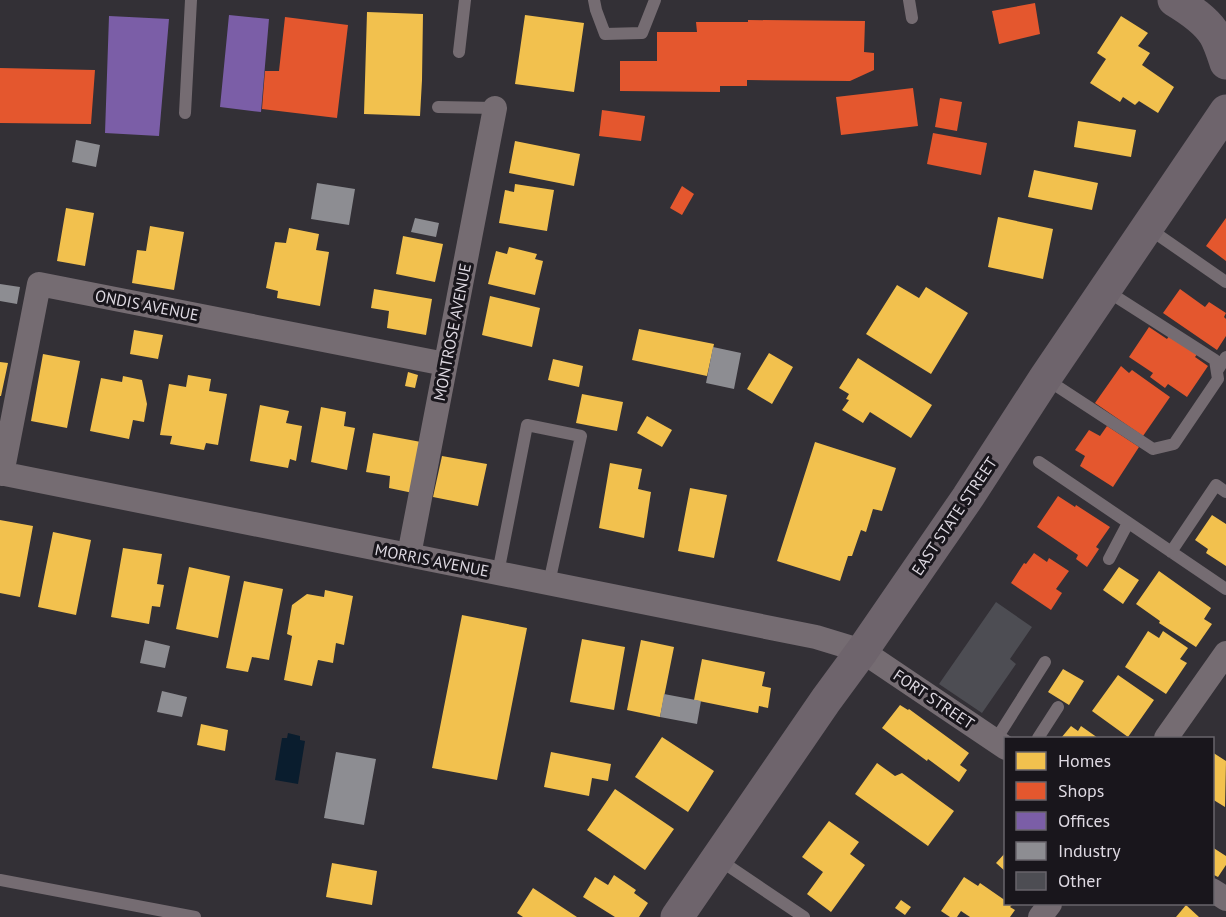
<svg xmlns="http://www.w3.org/2000/svg" width="1226" height="917" viewBox="0 0 1226 917" font-family="'PT Sans',sans-serif">
<style>
.water{fill:#0a1d2e}
.homes{fill:#f2c14e}
.shops{fill:#e4572e}
.offices{fill:#7b5ea7}
.industry{fill:#8d8d92}
.building{fill:#4d4d53}
.lines{fill:none;stroke-linecap:round;stroke-linejoin:round}
.service{stroke:#756c72;stroke-width:12}
.minor{stroke:#756c72;stroke-width:24}
.secondary{stroke:#6e646c;stroke-width:33}
.labels{text-anchor:middle;dominant-baseline:central;stroke-width:6;stroke-linejoin:round;paint-order:stroke}
.street-label{font-size:16px;fill:#ded9e2;stroke:#19161c}
</style>
<rect width="100%" height="100%" fill="#333036"/>
<path class="water" d="M288,733L300,736V740L305,741L298,784L275,780L282,738H287Z"/>
<path class="homes" d="M367,12L423,14L422,80L420,116L364,114Z
M525,15L584,23L574,92L515,84Z
M1121,16L1148,33L1138,46L1150,53L1142,65L1174,87L1158,113L1139,101L1135,105L1123,97L1120,102L1090,83L1106,59L1097,53Z
M1078,121L1136,130L1131,157L1074,147Z
M515,141L580,154L574,186L509,173Z
M1034,170L1098,183L1092,210L1028,197Z
M515,184L554,190L547,231L499,223L505,190L514,192Z
M66,208L94,213L85,266L57,261Z
M998,217L1053,229L1043,279L988,267Z
M150,226L184,232L174,290L132,283L137,250L146,251Z
M289,228L319,234L316,250L329,252L320,306L277,298L278,291L266,288L275,242L286,243Z
M403,236L443,244L435,282L396,274Z
M509,247L537,254L535,259L543,261L535,295L488,284L496,251L507,254Z
M897,285L919,298L926,287L968,313L931,374L866,334Z
M374,289L432,299L426,335L387,328L389,311L371,308Z
M490,296L540,308L532,347L482,335Z
M639,329L714,344L707,376L632,360Z
M134,330L163,335L158,359L130,354Z
M769,353L793,367L772,404L747,389Z
M43,354L80,361L67,428L31,421Z
M858,358L932,405L911,438L870,412L863,423L842,410L849,400L846,399L849,394L839,388Z
M553,359L583,366L579,387L548,380Z
M0,362L8,363L1,396H0Z
M408,372L418,375L415,388L405,386Z
M188,375L211,379L209,391L227,394L218,445L206,443L204,450L170,444L172,436L160,435L169,384L186,387Z
M123,376L142,380L147,404L144,422L133,420L129,439L90,431L101,378L122,382Z
M582,394L623,402L617,431L576,423Z
M260,405L289,411L286,423L302,426L296,461L290,459L288,468L250,461Z
M321,407L346,412L344,426L355,428L347,470L311,462Z
M647,416L672,430L662,447L637,433Z
M373,433L421,442L413,493L389,488L390,476L366,472Z
M815,442L896,468L882,511L873,509L866,532L861,530L852,556H848L840,581L777,561Z
M442,456L487,464L478,506L433,497Z
M610,463L642,469L638,489L651,492L644,538L599,528Z
M690,488L727,495L714,558L678,551Z
M1212,515L1226,524V566L1206,553L1208,549L1195,540Z
M0,520L33,526L20,597L0,593Z
M53,532L91,540L76,615L38,607Z
M123,548L162,554L157,584L164,585L160,607L152,606L149,624L111,617Z
M189,567L230,576L218,638L176,629Z
M1119,567L1139,580L1123,604L1103,590Z
M1159,571L1211,608L1204,619L1212,624L1196,647L1159,623L1160,621L1136,604Z
M244,581L283,589L269,660L252,657L248,672L226,668Z
M325,590L353,596L344,645L336,643L333,663L318,660L312,686L284,680L292,636L287,634L292,605L307,594L324,597Z
M462,615L527,628L497,780L432,768Z
M1148,631L1159,638L1163,631L1188,648L1180,659L1187,663L1166,694L1125,667Z
M582,639L625,647L614,710L570,702Z
M641,640L674,647L660,717L627,710Z
M702,659L765,672L762,686L771,688L768,708L759,706L758,713L694,700Z
M1063,669L1084,681L1069,705L1048,692Z
M1118,675L1154,700L1128,737L1092,711Z
M900,705L908,710L909,709L969,753L960,765L967,770L959,782L928,759L927,761L882,728Z
M201,724L228,730L225,751L197,745Z
M1071,726L1078,731L1081,726L1098,738H1061Z
M662,737L714,771L688,812L635,777Z
M551,752L611,764L608,781L592,778L589,796L544,787Z
M1212,752L1226,761L1225,807L1212,799Z
M877,763L895,776L902,773L954,811L928,846L855,794Z
M615,789L674,829L645,870L587,830Z
M829,821L859,842L850,854L865,865L831,912L807,894L823,872L802,857Z
M1212,847L1226,856V865L1218,877L1212,874Z
M1006,852V872L996,863Z
M332,863L377,871L372,905L326,897Z
M614,875L636,890L634,893L648,903L639,917H615L583,897L595,877L608,885Z
M964,877L978,886L980,883L1006,901V904L1012,905L1010,907L1015,910L1010,917H970L961,911L957,917H950L941,911Z
M533,888L577,917H523L517,913Z
M901,900L911,907L905,915L895,908Z
M1186,905L1199,917H1176Z"/>
<path class="shops" d="M1035,3L1040,34L999,44L992,11Z
M285,17L348,25L337,118L262,109L265,71H279Z
M748,20L865,21L864,52L874,53V70L850,81L747,80V86H720V92L620,91V61H657V32H697L696,22H748Z
M0,68L95,70L91,124L0,123Z
M913,88L918,126L841,135L836,97Z
M940,98L962,102L957,131L935,127Z
M602,110L645,116L641,141L599,136Z
M933,133L987,143L981,175L927,164Z
M682,186L694,194L682,215L670,208Z
M1226,218V261L1206,246Z
M1180,289L1205,307L1209,302L1226,313L1224,317L1226,319V336L1217,350L1163,313Z
M1149,327L1167,339L1169,336L1198,353L1195,357L1208,366L1187,397L1168,384L1165,388L1150,377L1153,373L1129,357Z
M1121,366L1129,373L1132,370L1170,397L1143,436L1095,403Z
M1107,426L1139,447L1113,487L1080,466L1085,456L1075,450L1089,430L1100,436Z
M1058,496L1075,507L1076,505L1110,527L1096,547L1099,549L1087,567L1076,559L1078,555L1037,527Z
M1034,553L1047,562L1049,558L1069,571L1056,589L1062,593L1051,610L1011,583L1024,563L1026,564Z"/>
<path class="offices" d="M229,15L269,19L261,112L220,107Z
M109,16L169,19L159,136L105,133Z"/>
<path class="industry" d="M76,140L100,145L96,167L72,162Z
M317,183L355,189L349,225L311,219Z
M415,218L439,223L436,237L411,232Z
M0,284L20,287L17,304L0,301Z
M713,347L741,353L734,389L706,383Z
M145,640L170,646L165,668L140,663Z
M162,691L187,697L182,717L157,712Z
M664,694L701,701L697,724L660,717Z
M336,752L376,759L364,825L324,818Z"/>
<path class="building" d="M996,602L1032,627L1010,659L1016,664L982,713L939,684Z"/>
<g class="lines">
<path class="service" d="M594,0L596,10L605,34L642,33L655,0
M909,0L912,18
M459,52L465,0
M438,107L495,108
M185,113L191,0
M1148,228L1226,282
M1217,371L1226,357
M1046,379L1153,449L1174,444L1218,379L1215,360L1107,291
M1039,462L1226,589
M1171,552L1216,485L1226,492
M1109,559L1128,523
M498,573L527,425L581,436L549,583
M1038,738L1058,707
M995,741L1045,662
M718,859L804,917
M0,880L195,917"/>
<path class="minor" d="M0,473L816,637L862,651L1006,748
M2,474L39,284L445,364
M409,555L495,108
M1166,738L1226,653
M1212,890L1226,899
M1040,917L1050,904"/>
<path class="secondary" d="M1174,0C1189,9 1206,20 1215,35C1220,44 1223,54 1226,63
M677,917L826,700L862,651L968,497L1045,378L1226,111"/>
</g>
<g class="labels">
<g class="street-label">
<text transform="translate(147 305) rotate(11)">ONDIS AVENUE</text>
<text transform="translate(452 332) rotate(-79)">MONTROSE AVENUE</text>
<text transform="translate(954 516) rotate(-56)">EAST STATE STREET</text>
<text transform="translate(432 560) rotate(11)">MORRIS AVENUE</text>
<text transform="translate(934 699) rotate(34)">FORT STREET</text>
</g>
</g>
<rect x="1004" y="737" width="210" height="168" fill="#19161c" stroke="#68646b" stroke-width="1.5"/>
<rect x="1016" y="752" width="30" height="18" fill="#f2c14e" stroke="#68646b" stroke-width="1.5"/>
<text x="1058" y="767" font-size="18" fill="#ded9e2">Homes</text>
<rect x="1016" y="782" width="30" height="18" fill="#e4572e" stroke="#68646b" stroke-width="1.5"/>
<text x="1058" y="797" font-size="18" fill="#ded9e2">Shops</text>
<rect x="1016" y="812" width="30" height="18" fill="#7b5ea7" stroke="#68646b" stroke-width="1.5"/>
<text x="1058" y="827" font-size="18" fill="#ded9e2">Offices</text>
<rect x="1016" y="842" width="30" height="18" fill="#8d8d92" stroke="#68646b" stroke-width="1.5"/>
<text x="1058" y="857" font-size="18" fill="#ded9e2">Industry</text>
<rect x="1016" y="872" width="30" height="18" fill="#4d4d53" stroke="#68646b" stroke-width="1.5"/>
<text x="1058" y="887" font-size="18" fill="#ded9e2">Other</text>
</svg>
